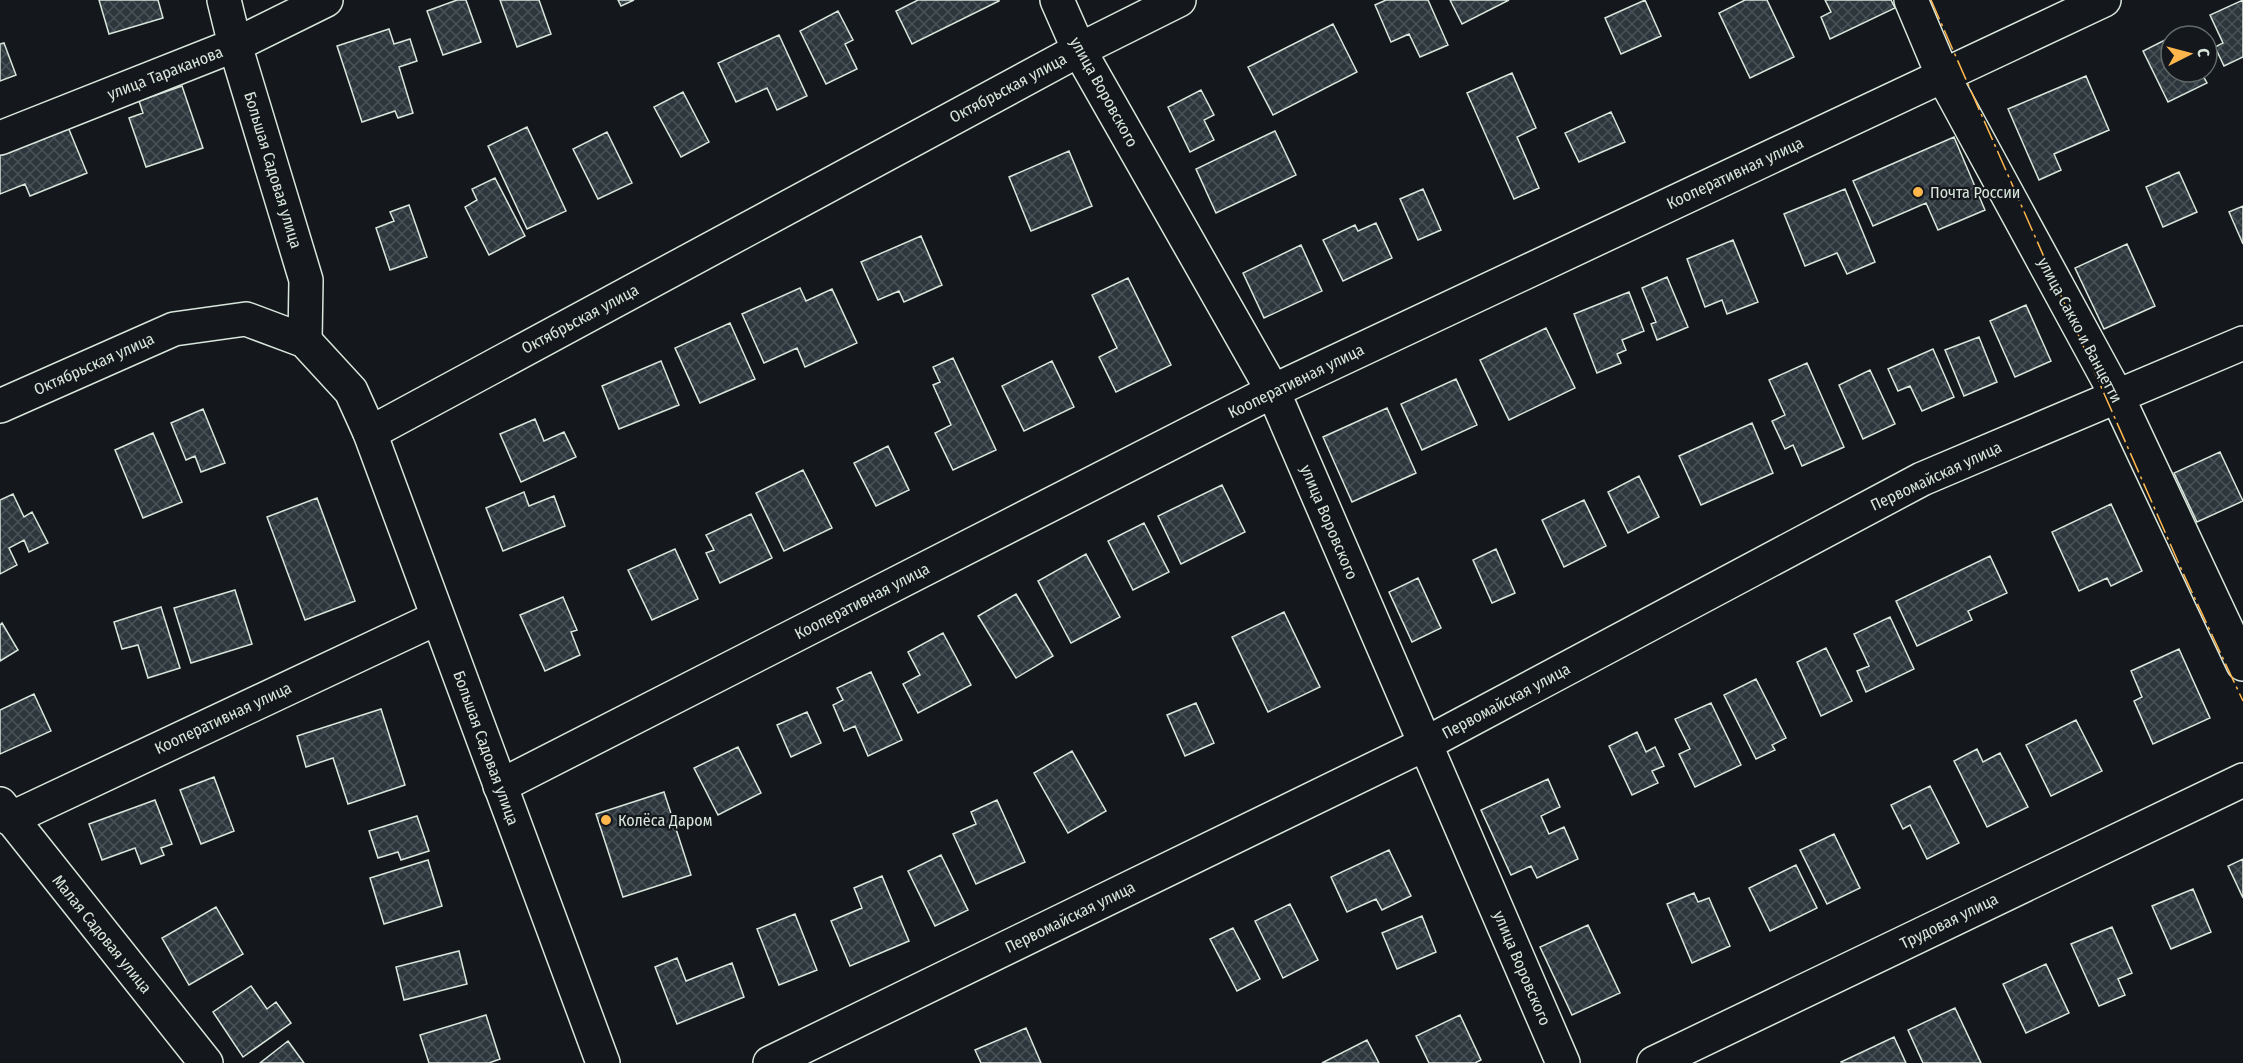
<svg xmlns="http://www.w3.org/2000/svg" width="2243" height="1063" viewBox="0 0 2243 1063" font-family="'Fira Sans Condensed',sans-serif">
<style>
.building{fill:url(#building-cross-hatch);stroke:#d8e6dc;stroke-width:1.5}
.lines{fill:none;stroke-linecap:round;stroke-linejoin:round}
.minor-casing{stroke:#d8e6dc;stroke-width:36}
.major-casing{stroke:#d8e6dc;stroke-width:36}
.minor{stroke:#14181c;stroke-width:33}
.major{stroke:#14181c;stroke-width:33}
.power{stroke:#ffb74d;stroke-width:1.5;stroke-dasharray:21 4.5 3 4.5;stroke-linecap:butt}
.poi-dot{fill:#ffb74d;stroke:#14181c;stroke-width:2}
.labels{text-anchor:middle;dominant-baseline:central;stroke-width:4.5;stroke-linejoin:round;paint-order:stroke}
.street-label{font-size:16px;fill:#d8e6dc;stroke:#14181c}
.poi-label{font-size:16px;fill:#d8e6dc;stroke:#14181c;text-anchor:start}
</style>
<defs>
<pattern id="building-cross-hatch" width="8" height="8" patternUnits="userSpaceOnUse" patternTransform="scale(1.5)"><rect width="8" height="8" fill="#2c363c"/><path d="M0 0l8 8M0 8l8-8" fill="none" stroke="#4a5358"/></pattern>
</defs>
<rect width="100%" height="100%" fill="#14181c"/>
<path class="building" d="M99,0H158L163,18L109,34Z
M457,0H466L481,42L443,55L427,11Z
M500,0H539L551,34L517,47Z
M618,0H634L621,6Z
M918,0H999V1L912,44L896,11Z
M1386,0H1428L1448,45L1420,57L1409,34L1391,42L1375,5Z
M1450,0H1509L1462,24Z
M1645,0L1661,36L1621,54L1605,18Z
M1745,0H1767L1794,57L1750,78L1719,13Z
M1825,0H1891L1895,8L1830,39L1821,17L1831,12Z
M2243,0V57L2224,66L2215,47L2223,43L2210,15Z
M838,11L853,40L845,44L857,69L826,84L800,31Z
M1333,24L1357,72L1273,115L1248,67Z
M389,29L394,44L410,39L417,61L399,67L413,113L398,118L395,111L362,122L337,46Z
M779,35L807,96L777,110L767,88L736,102L718,63Z
M2171,37V72H2201L2207,83L2168,102L2143,51Z
M4,43L16,75L0,81V44Z
M1512,73L1536,128L1517,137L1539,188L1514,199L1467,93Z
M2086,76L2109,130L2054,154L2061,170L2039,180L2008,109Z
M182,86L203,148L146,167L129,118L143,113L139,101Z
M1201,90L1214,115L1204,120L1214,140L1190,152L1168,107Z
M683,92L709,142L681,157L654,107Z
M1611,112L1625,142L1579,162L1565,133Z
M68,127L87,173L30,196L25,184L0,194V154Z
M527,127L566,211L527,229L488,146Z
M1275,131L1296,175L1216,213L1196,169Z
M607,132L632,183L598,199L573,149Z
M1954,137L1985,210L1938,230L1926,203L1873,226L1853,181Z
M1069,151L1092,206L1031,231L1009,177Z
M2179,172L2197,212L2163,227L2146,187Z
M495,178L525,236L489,255L465,207L477,200L472,189Z
M1423,189L1441,230L1418,240L1400,199Z
M1845,189L1875,262L1847,274L1837,253L1805,266L1784,214Z
M409,205L427,257L390,270L376,228L394,221L390,212Z
M2243,206V244L2229,212Z
M1376,223L1392,258L1343,281L1323,240L1355,225L1358,231Z
M921,236L942,285L904,302L899,291L878,300L861,262Z
M1733,240L1758,302L1727,314L1722,300L1705,307L1687,259Z
M2127,244L2155,306L2104,329L2075,268Z
M1301,245L1322,291L1264,318L1243,273Z
M1667,277L1688,327L1657,340L1651,324L1656,322L1642,288Z
M1128,278L1171,365L1116,392L1099,357L1117,348L1092,295Z
M800,288L806,301L832,289L857,343L805,367L797,348L764,363L742,314Z
M1629,292L1644,331L1622,340L1626,350L1617,354L1621,363L1597,373L1574,314Z
M2026,305L2051,361L2015,377L1990,321Z
M730,323L755,379L700,403L675,348Z
M1546,328L1575,388L1509,420L1480,360Z
M1979,337L1997,382L1964,396L1945,350Z
M1933,349L1954,397L1922,411L1910,386L1898,391L1888,369Z
M953,358L996,450L953,470L935,433L951,425L933,385L940,382L933,367Z
M661,361L679,405L619,429L602,386Z
M1052,361L1074,407L1024,431L1002,386Z
M1807,363L1844,447L1802,466L1793,445L1785,449L1772,421L1785,415L1769,380Z
M1870,370L1895,424L1863,439L1839,385Z
M1456,379L1477,425L1422,450L1401,404Z
M1387,408L1416,473L1352,502L1323,437Z
M203,409L225,463L201,472L195,456L186,460L171,423Z
M535,419L544,441L564,432L576,457L521,482L500,434Z
M1752,423L1773,473L1701,505L1679,456Z
M153,433L182,502L143,518L115,450Z
M888,446L909,490L876,506L854,463Z
M2220,452L2243,501L2197,522L2174,473Z
M803,470L832,528L784,551L756,493Z
M1639,476L1659,517L1628,533L1608,492Z
M1222,485L1245,532L1181,564L1158,516Z
M524,492L529,506L554,496L565,526L503,551L486,508Z
M13,494L24,517L32,512L48,543L29,552L24,540L9,548L17,565L0,574V500Z
M317,498L355,601L305,620L267,517Z
M1584,500L1606,546L1564,567L1542,520Z
M2111,504L2142,571L2111,586L2107,578L2079,591L2052,532Z
M751,514L772,558L720,583L706,553L714,550L706,535Z
M1144,523L1169,572L1133,590L1108,541Z
M675,549L698,599L652,620L628,570Z
M1496,549L1515,593L1492,603L1473,560Z
M1086,554L1120,617L1071,643L1038,581Z
M1990,556L2007,593L1968,611L1972,620L1917,646L1896,601Z
M1418,578L1441,628L1412,642L1389,592Z
M235,590L252,644L191,663L174,608Z
M1016,594L1053,656L1016,678L978,616Z
M563,597L577,630L571,632L580,655L545,671L520,615Z
M161,607L180,668L148,678L138,645L122,649L114,622Z
M1284,612L1320,687L1268,712L1232,637Z
M1890,617L1914,669L1866,692L1857,671L1869,666L1854,634Z
M2,623L18,650L0,661V625Z
M943,633L971,685L918,713L903,684L920,675L908,652Z
M1826,648L1852,701L1821,716L1797,662Z
M2179,649L2210,718L2153,744L2134,701L2142,697L2131,671Z
M871,672L902,740L868,756L855,726L844,731L833,705L843,700L837,688Z
M1756,679L1786,738L1772,745L1775,750L1756,759L1724,695Z
M34,694L51,731L0,754V710Z
M1196,703L1214,743L1185,756L1167,715Z
M1711,703L1741,765L1695,787L1679,754L1690,749L1675,719Z
M381,709L405,785L348,804L333,758L306,767L297,736Z
M807,712L821,743L791,757L777,725Z
M2076,720L2102,771L2051,796L2026,745Z
M1637,732L1646,752L1655,747L1664,766L1652,771L1658,783L1632,795L1609,746Z
M738,747L761,793L718,815L694,768Z
M1977,749L1983,762L2000,753L2028,807L1987,827L1954,761Z
M1072,751L1106,811L1068,833L1034,773Z
M214,777L234,831L201,844L180,790Z
M1548,779L1560,807L1541,816L1549,834L1564,827L1578,859L1537,878L1531,866L1511,875L1481,810Z
M1930,786L1959,843L1927,859L1910,825L1903,829L1891,805Z
M664,792L691,875L623,897L596,814Z
M155,800L172,844L161,848L164,855L141,864L135,848L102,860L89,824Z
M997,800L1025,862L976,884L953,834L976,824L971,812Z
M417,816L429,851L401,860L398,852L378,858L369,831Z
M1834,834L1860,888L1827,904L1800,850Z
M1389,850L1411,896L1382,910L1376,899L1347,912L1331,877Z
M941,855L968,910L935,926L908,871Z
M2243,859V898L2228,866Z
M428,860L442,906L384,924L370,878Z
M1796,865L1817,908L1770,931L1749,888Z
M882,876L909,941L850,966L831,921L862,908L854,888Z
M2193,889L2211,932L2171,949L2152,906Z
M1694,893L1698,902L1709,898L1730,946L1692,963L1667,904Z
M1290,904L1318,960L1283,978L1255,921Z
M216,907L243,954L189,985L162,938Z
M795,914L817,970L779,985L757,929Z
M1422,916L1436,952L1397,969L1382,933Z
M1588,925L1620,993L1572,1015L1540,947Z
M2112,927L2132,973L2118,979L2125,995L2099,1006L2071,944Z
M1233,928L1260,979L1237,991L1210,939Z
M459,951L467,984L404,1000L396,967Z
M677,958L686,981L732,963L744,997L677,1024L655,967Z
M2046,964L2069,1013L2026,1033L2003,984Z
M251,986L267,1009L276,1002L291,1023L243,1057L213,1012Z
M1955,1008L1981,1063H1923L1908,1030Z
M486,1015L500,1059L489,1063H429L420,1035Z
M1460,1015L1481,1060L1475,1063H1429L1416,1036Z
M1026,1028L1041,1063H981L975,1050Z
M1894,1037L1906,1063H1842L1841,1062Z
M1367,1040L1379,1063H1322Z
M288,1041L304,1063H260Z"/>
<g class="lines">
<g class="minor-casing">
<path id="minor" d="M224,0L235,45L306,280L305,341
M1057,0L1079,50L1273,391L1563,1063
M1911,0L1943,76L2117,396L2243,664
M0,138L235,45L326,0
M370,433L1079,50L1179,0
M500,786L1273,391L2104,0
M0,804L206,1063
M10,819L437,618
M770,1063L1425,744L1922,479L2243,343
M1654,1063L2243,780"/>
</g>
<g class="major-casing">
<path id="major" d="M0,406L174,329L246,319L305,341L351,391L370,433L603,1063"/>
</g>
<use href="#minor" class="minor"/>
<use href="#major" class="major"/>
<path class="power" d="M1931,0L2183,573L2243,701"/>
</g>
<g class="poi-dot">
<circle cx="1918" cy="192" r="6"/>
<circle cx="606" cy="820" r="6"/>
</g>
<g class="labels">
<g class="street-label">
<text transform="translate(165 73) rotate(-21)">улица Тараканова</text>
<text transform="translate(1008 88) rotate(-28)">Октябрьская улица</text>
<text transform="translate(1104 92) rotate(61)">улица Воровского</text>
<text transform="translate(273 170) rotate(73)">Большая Садовая улица</text>
<text transform="translate(1735 173) rotate(-25)">Кооперативная улица</text>
<text transform="translate(580 319) rotate(-28)">Октябрьская улица</text>
<text transform="translate(2080 330) rotate(62)">улица Сакко и Ванцетти</text>
<text transform="translate(94 364) rotate(-24)">Октябрьская улица</text>
<text transform="translate(1296 381) rotate(-26)">Кооперативная улица</text>
<text transform="translate(1936 476) rotate(-25)">Первомайская улица</text>
<text transform="translate(1329 522) rotate(67)">улица Воровского</text>
<text transform="translate(862 601) rotate(-27)">Кооперативная улица</text>
<text transform="translate(1506 701) rotate(-28)">Первомайская улица</text>
<text transform="translate(223 718) rotate(-25)">Кооперативная улица</text>
<text transform="translate(486 748) rotate(70)">Большая Садовая улица</text>
<text transform="translate(1070 917) rotate(-26)">Первомайская улица</text>
<text transform="translate(1949 921) rotate(-26)">Трудовая улица</text>
<text transform="translate(102 934) rotate(51)">Малая Садовая улица</text>
<text transform="translate(1522 968) rotate(67)">улица Воровского</text>
</g>
<g class="poi-label">
<text x="1930" y="192">Почта России</text>
<text x="618" y="820">Колёса Даром</text>
</g>
</g>
<g transform="translate(2189 54) rotate(84)"><circle r="28" fill="#14181c" stroke="#626a69" stroke-width="1.5"/>
<path d="M0-4.5L10 22L0 15L-10 22Z" fill="#ffb74d"/>
<text y="-9" font-size="16" font-weight="bold" text-anchor="middle" fill="#d8e6dc">С</text>
</g>
</svg>
